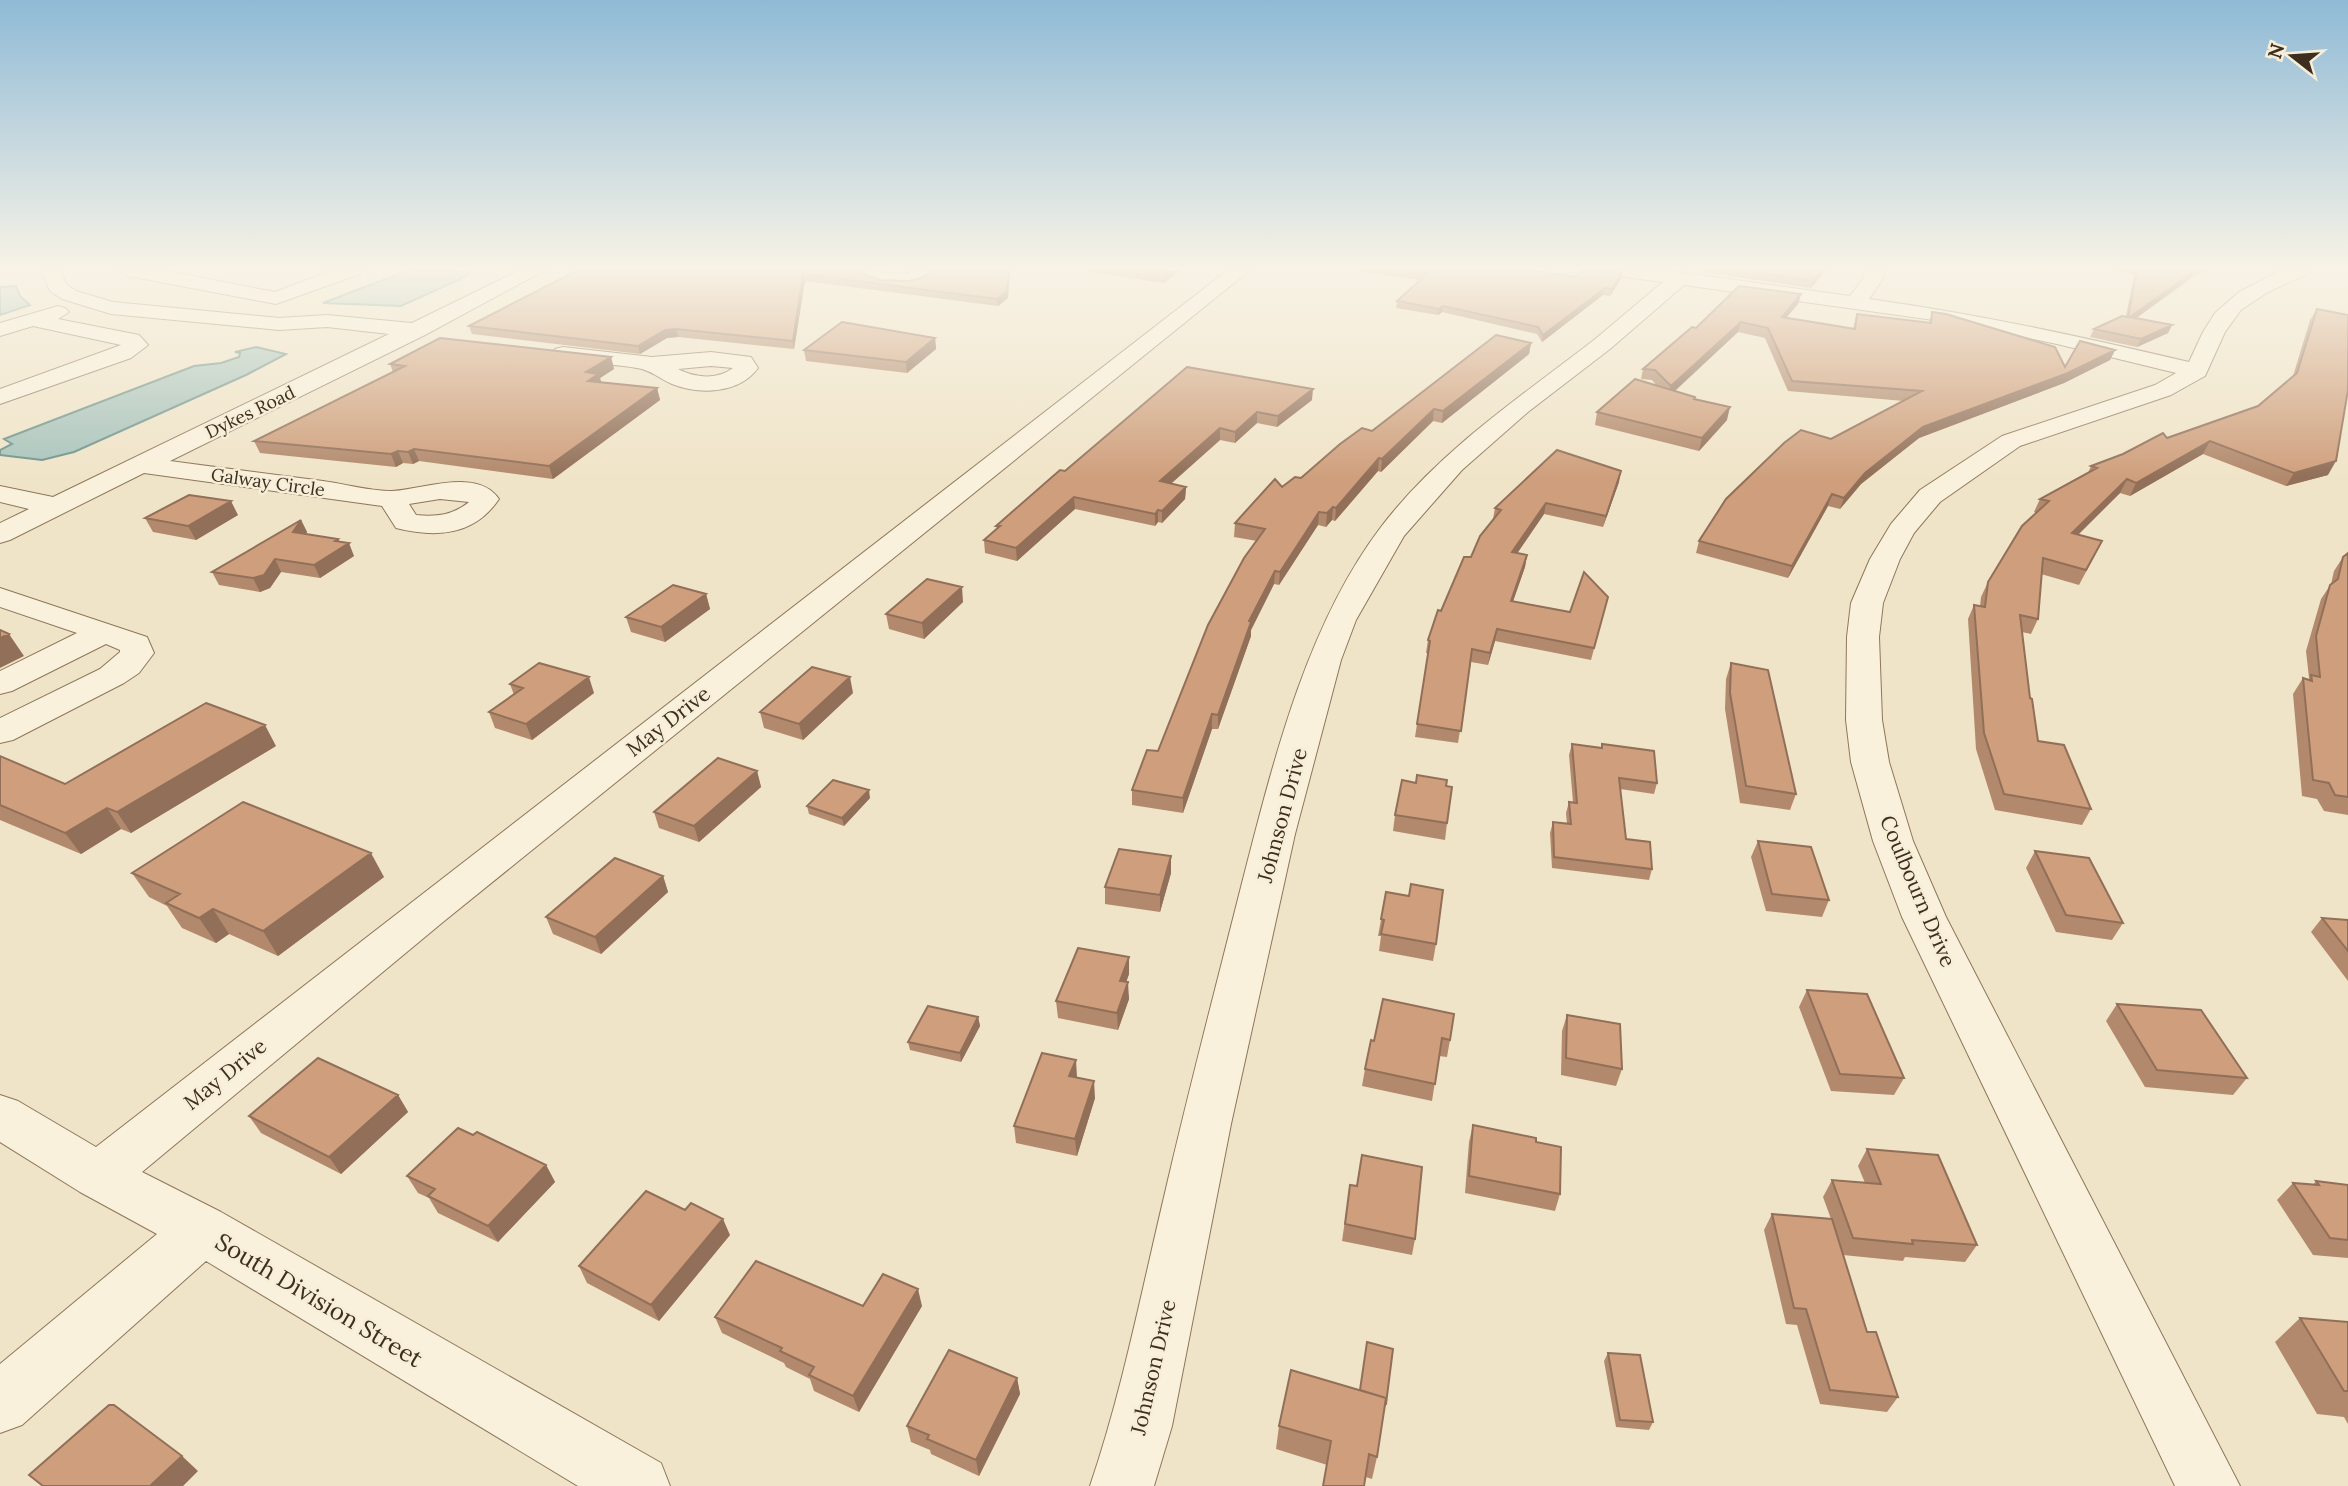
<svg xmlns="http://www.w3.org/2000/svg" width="2348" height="1486" viewBox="0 0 2348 1486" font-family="Lora,serif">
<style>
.water{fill:#a9c4bc;stroke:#6f938a;stroke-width:2}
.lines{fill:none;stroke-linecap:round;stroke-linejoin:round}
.minor-casing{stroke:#8d765c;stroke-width:2}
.minor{fill:#faf1dc;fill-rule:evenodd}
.wall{fill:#b2896c}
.shaded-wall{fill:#916f58}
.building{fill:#cf9f7d;stroke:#916f58;stroke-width:2}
.labels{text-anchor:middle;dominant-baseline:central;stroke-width:5;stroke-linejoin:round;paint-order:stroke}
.far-street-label{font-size:18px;fill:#3d2e20;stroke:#f7eed8}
.street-label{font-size:21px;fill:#3d2e20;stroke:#f7eed8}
.near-street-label{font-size:24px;fill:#3d2e20;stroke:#f7eed8}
</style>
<rect width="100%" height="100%" fill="#f0e4c8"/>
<path class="water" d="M409,270L470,272L467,276L401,306L323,303Z
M16,286L20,296L30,305L0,315V287Z
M256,347L286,354L246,375L74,452L42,460L0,455V450L12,444L4,439L194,366L221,363L239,357L240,353L235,352Z"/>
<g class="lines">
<g class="minor-casing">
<path id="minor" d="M41,270H61L66,284L76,291L113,302L279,318L327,315L412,323L520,270H545L425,335L170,461C221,468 272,474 323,481C345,484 370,491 392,491C422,490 477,467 499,499C474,536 436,538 396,528L382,506L144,473L10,540L0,543V523L29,509L0,502V486L53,497L389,334L327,327L279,330L111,314L62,299L50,291ZM440,499L469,502C453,515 437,517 416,515L409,504Z
M119,270H162L275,292L333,270H362L360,274L276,304L128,276Z
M850,270L906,274L918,270H940C923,292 867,290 850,270Z
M1228,270H1250L443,922L142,1172L221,1212L661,1463L670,1486H578L206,1261L22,1425L0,1433V1364L157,1234L80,1192L0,1142V1095L18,1101L96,1147Z
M1609,270H1664L1850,296L1863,279L1865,270H1885L1883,279L1869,299C1978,314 2083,337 2189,362L2203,332L2215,313L2239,292L2282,270H2309L2307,274L2268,292L2241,310L2225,332L2205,376L2171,395L2020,446L1940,502L1914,533L1900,559L1883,603L1879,637L1882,720L1889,762L1913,841L1946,917L2240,1486H2175L1902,917L1873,841L1851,762L1846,720L1847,637L1851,603L1870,559L1891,524L1920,490L2002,436L2155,385L2176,373L2057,344L1962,324L1684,285L1610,349L1528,412L1462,470L1404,536L1356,620L1341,660L1295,834L1231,1124L1172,1426L1154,1486H1090C1122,1392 1141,1294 1164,1197C1188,1093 1215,990 1241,887C1272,767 1305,627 1381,527C1439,451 1519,398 1594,340C1617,321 1640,301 1663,282L1618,276Z
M58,306L65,308L69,312L58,319L139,335L148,345L131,358L0,404V389L121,345L33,326L0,336V323Z
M563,347L652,357L711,352L751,357L758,368C739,394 700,395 672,384C660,379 651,370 637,368C610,363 582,365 555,359L552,354L555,349ZM711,366L733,368C717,380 695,378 678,369Z
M0,588L147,637L154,653L139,673L124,683L13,740L0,743V718L100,669L120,652V650L106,644L12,691L0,694V671L77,633L0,607Z"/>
</g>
<use href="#minor" class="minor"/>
</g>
<path class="wall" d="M578,270L856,272L880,280L1008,298L998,306L805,281L794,349L678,337L667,338L640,354L472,334L469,326Z
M1088,270H1181L1164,283L1088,272Z
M1360,270H1530L1576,277L1622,273L1621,279L1610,296L1603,295L1542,342L1537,334L1442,312L1438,315L1396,308L1397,301L1421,280L1360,272Z
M1703,270H1826L1811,288L1703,272Z
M2111,270H2208L2194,276L2136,318L2172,325L2168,333L2137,347L2090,337L2094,329L2126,316L2134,275Z
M1801,294L1798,304L1786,318L1853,329L1857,314L1929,323L1932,312L2065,367L2115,350L2110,360L2064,383L1919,438L1861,484L1840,509L1828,506L1788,578L1696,553L1699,541L1831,439L1904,401L1788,391L1765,338L1738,332L1675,391L1695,399L1727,420L1699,451L1595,425L1597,412L1657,386L1652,380L1641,379L1643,369L1696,328Z
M2317,309L2328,475L2286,486L2203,454L2130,496L2120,493L2078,534L2095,555L2079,585L2041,574L2038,619L2031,634L2022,632L2030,698L2038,741L2091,809L2082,825L1995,810L1976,749L1968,619L1974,605L1980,606L1981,597L1988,582L2036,513L2034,512L2040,499L2088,473L2091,466L2258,406L2293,376L2310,320Z
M935,338L936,349L907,373L806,361L804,350Z
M1531,343L1529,354L1442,423L1433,421L1381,472L1378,471L1335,521L1332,520L1326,527L1318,525L1279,585L1274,584L1251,630V636L1218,729H1212L1183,813L1132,805V790L1158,751L1257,541L1234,537L1235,523L1282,487L1301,478L1372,431Z
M611,357L614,369L600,378L601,382L657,388L660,400L553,479L419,461L413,464L403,463L396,467L260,453L254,441L393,372L390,364Z
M1187,367L1312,400L1277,427L1257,423L1235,443L1220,440L1171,484L1186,487L1185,499L1162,523L1158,522L1155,526L1075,509L1017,561L985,553L984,540L997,529L996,526L1065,471Z
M1619,482L1603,527L1544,514L1517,553L1527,555L1525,567L1513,601L1570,612L1608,597L1591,660L1495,641L1488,665L1471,662L1458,743L1415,737L1428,653H1426L1428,640L1471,557L1493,519L1495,508Z
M238,515L196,540L153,532L145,518Z
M301,520L307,532L306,534L338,539L339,541L354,556L320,578L281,572L270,588L260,592L219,585L212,572Z
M2348,553V815L2324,811L2317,799L2302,796L2293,694L2303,678L2308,680L2309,678L2306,651L2321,599L2331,584L2334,571L2343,557Z
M706,594L710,609L665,642L631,632L626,617Z
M963,602L924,639L889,629L886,614Z
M1731,663L1796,794L1790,810L1740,803L1725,709L1726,679Z
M510,684L594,693L532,740L495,728L489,712L514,695Z
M853,693L803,740L764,728L760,712Z
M1572,744L1601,748L1602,744L1657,783L1654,794L1620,789L1626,839L1652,869L1649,880L1552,868L1550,833L1553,822L1567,824L1566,813L1569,802H1573L1569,755Z
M276,746L131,833L121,829L81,854L0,820V756L65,784Z
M757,771L761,787L699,842L659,828L654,812Z
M1416,783L1446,786L1447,823L1445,840L1393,831L1395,815Z
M870,798L844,826L809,814L807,806Z
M1758,841L1829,900L1822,917L1766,911L1751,857Z
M2035,851L2123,923L2112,940L2056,932L2026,868Z
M1171,856V873L1160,912L1105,904V887Z
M132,873L384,877L278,956L229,934L216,943L182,928L167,906L149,897Z
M663,876L668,892L601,954L553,934L546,917Z
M1386,892L1436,944L1433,961L1379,951L1381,936H1378Z
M2322,918L2348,920V981L2311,932Z
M1129,974L1126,982L1129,999L1118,1030L1058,1018L1056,1001Z
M1807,990L1904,1078L1894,1095L1831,1091L1799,1007Z
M1383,999L1450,1040L1447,1057L1439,1056L1432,1101L1362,1086L1365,1069L1374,1041Z
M2117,1004L2247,1078L2233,1095L2145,1087L2106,1021Z
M1567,1015L1622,1069L1616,1086L1561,1075L1562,1031Z
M978,1017L980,1026L961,1062L910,1050L908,1042Z
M398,1095L408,1112L341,1174L261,1133L249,1116Z
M1095,1098L1077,1156L1016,1143L1014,1126Z
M1473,1125L1536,1142L1560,1194L1555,1211L1465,1193L1469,1142Z
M473,1135L546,1165L555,1182L498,1242L438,1213L429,1198L418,1193L407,1176Z
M1867,1149L1977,1245L1965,1262L1905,1257L1903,1261L1843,1255L1867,1332L1898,1397L1887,1412L1820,1404L1797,1325L1786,1324L1764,1230L1772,1214L1831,1219L1823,1197L1832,1180L1865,1183L1858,1166Z
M2316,1181L2348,1185V1258L2313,1255L2277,1200L2293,1183L2313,1185Z
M1350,1185L1415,1239L1412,1255L1342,1241Z
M730,1235L659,1321L587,1283L579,1266Z
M863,1306H922L859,1412L814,1391L810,1379L786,1367L784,1363L722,1333L715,1317Z
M2300,1318L2348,1322V1424L2344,1417L2317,1414L2275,1342Z
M1608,1353L1653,1422L1649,1430L1616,1427L1604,1361Z
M1017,1378L1020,1394L979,1476L931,1454L930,1450L911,1442L907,1426Z
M1360,1390L1386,1404L1384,1412L1377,1457L1372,1479L1276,1449L1279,1426Z"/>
<path class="shaded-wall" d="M1009,270H1010L1008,298L998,306L997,299Z
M1167,270H1181L1164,283V272Z
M1822,270H1826L1811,288L1813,281Z
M2196,270H2208L2194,276L2127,325L2130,317Z
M1622,273L1621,279L1610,296L1612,289Z
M803,274L805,281L794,349L793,341Z
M1605,288L1603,295L1542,342L1543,335Z
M1801,294L1798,304L1779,326L1782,317Z
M1443,306L1442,312L1438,315L1439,309Z
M1741,322L1738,332L1668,397L1671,386Z
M2172,325L2168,333L2137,347L2141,339Z
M676,329L678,337L667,338L640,354L638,346L665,330Z
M935,338L936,349L907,373L906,362Z
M1531,343L1529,354L1442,423L1443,411Z
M2115,350L2110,360L2064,383L1919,438L1861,484L1840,509L1844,498L1865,473L1923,427Z
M611,357L614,369L600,378L602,385L591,392L586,372Z
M657,388L660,400L553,479L549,466Z
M1313,389L1312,400L1277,427L1278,416Z
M1730,407L1727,420L1699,451L1702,438Z
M1434,409L1433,421L1381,472L1382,459Z
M1257,412V423L1235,443V432Z
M1220,428V440L1160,493V481Z
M2210,441L2203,454L2130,496L2136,483Z
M414,449L419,461L413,464L408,452Z
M398,451L403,463L396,467L391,454Z
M1379,458L1378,471L1335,521L1336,508Z
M2336,461L2328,475L2286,486L2294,473Z
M1621,471L1619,482L1603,527L1606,516Z
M2127,479L2120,493L2066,547L2072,533Z
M1186,487L1185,499L1162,523V511Z
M1832,494L1828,506L1788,578L1792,566Z
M1074,497L1075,509L1017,561L1016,548Z
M231,501L238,515L196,540L188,526Z
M1546,503L1544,514L1510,564L1512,552Z
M1333,507L1332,520L1326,527L1327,513Z
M1158,510V522L1155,526V514Z
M1319,512L1318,525L1279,585L1280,572Z
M301,520L307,532L299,545L293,532Z
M338,539L342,547L349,543L354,556L320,578L314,565L335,541Z
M1527,555L1525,567L1509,613L1511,601Z
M275,559L281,572L270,588L260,592L253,578Z
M1275,571L1274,584L1251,630V636L1218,729V715L1249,621Z
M962,587L963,602L924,639L922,623Z
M706,594L710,609L665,642L661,627Z
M1497,629L1495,641L1488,665L1490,653Z
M9,634L24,656L0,668V638Z
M589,677L594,693L532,740L526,724Z
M850,677L853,693L803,740L799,724Z
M1212,714V729L1183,813V798Z
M265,725L276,746L131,833L117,812Z
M757,771L761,787L699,842L694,826Z
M869,790L870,798L844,826L842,818Z
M107,808L121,829L81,854L65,833Z
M371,853L384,877L278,956L263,931Z
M1171,856V873L1160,912V895Z
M663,876L668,892L601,954L595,937Z
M213,909L229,934L216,943L199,918Z
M1129,957V974L1121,997L1120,981Z
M1128,982L1129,999L1118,1030L1117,1013Z
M978,1017L980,1026L961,1062L960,1053Z
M1076,1060L1077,1077L1071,1093L1069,1076Z
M1094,1081L1095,1098L1077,1156L1075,1139Z
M398,1095L408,1112L341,1174L329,1157Z
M546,1165L555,1182L498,1242L488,1226Z
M723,1219L730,1235L659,1321L651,1305Z
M918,1289L922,1306L859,1412L853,1396Z
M1017,1378L1020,1394L979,1476L976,1460Z
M182,1456L198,1471L183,1486H150Z"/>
<path class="building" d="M578,270H854L880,280L908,281L921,278L935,270H1009L1007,291L997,299L803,274L793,341L676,329L665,330L638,346L469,326Z
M1398,270H1530L1576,277L1582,270H1618L1622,273L1612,289L1605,288L1543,335L1538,327L1443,306L1439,309L1397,301L1427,274Z
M1743,270H1822L1813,281Z
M2137,270H2196L2130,317L2172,325L2141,339L2094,329L2122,316L2128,317Z
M1739,286L1801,294L1782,317L1855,329L1857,314L1931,323L1932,312L1946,314L2055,347L2065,367L2080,341L2115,350L2068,373L1923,427L1865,473L1844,498L1832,494L1792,566L1699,541L1726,499L1784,443L1801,430L1831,439L1922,391L1792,381L1768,328L1741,322L1671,386L1655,370L1643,369L1692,327L1696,328Z
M2317,309L2348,315V390L2336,461L2294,473L2210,441L2136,483L2127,479L2072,533L2102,541L2086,570L2043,558L2038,619L2020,615L2030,698L2032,699L2038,741L2064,745L2091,809L2004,794L1984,733L1974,605L1985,607L1988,582L2022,526L2049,501L2040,499L2097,468L2091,466L2123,454L2163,433L2167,438L2258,406L2297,373Z
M842,322L935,338L906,362L804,350Z
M1496,335L1531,343L1443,411L1434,409L1382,459L1379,458L1336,508L1333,507L1327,513L1319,512L1280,572L1275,571L1249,621L1251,622L1218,715L1212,714L1183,798L1132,790L1147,750L1158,751L1208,625L1244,558L1265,529L1235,523L1275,479L1282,487L1295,477L1301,478L1340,444L1362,428L1372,431Z
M440,338L611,357L586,372L598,374L588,381L657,388L549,466L414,449L408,452L398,451L391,454L254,441L405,366L390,364Z
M1187,367L1313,389L1278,416L1257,412L1235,432L1220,428L1160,481L1186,487L1162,511L1158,510L1155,514L1074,497L1016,548L984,540L1000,526H996L1060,470L1065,471Z
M1635,379L1695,397L1694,399L1730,407L1702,438L1597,412Z
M1557,450L1621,471L1606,516L1546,503L1512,552L1527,555L1511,601L1570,612L1584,572L1608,597L1594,648L1497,629L1490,653L1472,649L1461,731L1417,724L1430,641L1428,640L1438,610L1441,611L1464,557H1471L1480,536L1501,510L1495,508Z
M189,495L231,501L188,526L145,518Z
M301,520L293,532L338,539L335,541L349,543L314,565L275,559L264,575L253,578L212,572Z
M2348,553V797L2335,795L2329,783L2313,780L2303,678L2312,681L2311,675L2320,677L2316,636L2330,585L2338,579L2343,557Z
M927,579L962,587L922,623L886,614Z
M673,585L706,594L661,627L626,617Z
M0,630L9,634L0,638Z
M539,663L589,677L526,724L489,712L523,688L510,684Z
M1731,663L1768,670L1796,794L1746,786L1730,693Z
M812,667L850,677L799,724L760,712Z
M206,703L265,725L117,812L107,808L65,833L0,805V756L65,784Z
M1572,744L1602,748V744L1654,751L1657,783L1619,778L1626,839L1650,842L1652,869L1554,857L1553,822L1571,824L1569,802L1577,803Z
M718,758L757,771L694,826L654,812Z
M1417,775L1447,780L1446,786L1452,787L1447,823L1395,815L1402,780L1416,783Z
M833,780L869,790L842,818L807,806Z
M243,802L371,853L263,931L213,909L199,918L166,903L180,894L132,873Z
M1758,841L1811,847L1829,900L1772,894Z
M1119,849L1171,856L1160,895L1105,887Z
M2035,851L2089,858L2123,923L2066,915Z
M615,858L663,876L595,937L546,917Z
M1411,884L1443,890L1436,944L1381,934L1384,920L1381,919L1386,892L1409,896Z
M2322,918L2348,920V951Z
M1078,948L1129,957L1120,981L1128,982L1117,1013L1056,1001Z
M1807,990L1867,994L1904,1078L1840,1074Z
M1383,999L1454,1014L1450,1040L1442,1038L1435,1084L1365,1069L1371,1040L1374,1041Z
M2117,1004L2201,1010L2247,1078L2157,1070Z
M928,1006L978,1017L960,1053L908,1042Z
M1567,1015L1620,1024L1622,1069L1566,1058Z
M1042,1053L1076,1060L1069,1076L1094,1081L1075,1139L1014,1126Z
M318,1058L398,1095L329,1157L249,1116Z
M1473,1125L1536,1138V1142L1561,1147L1560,1194L1469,1176Z
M458,1128L473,1135L477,1132L546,1165L488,1226L428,1196L435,1189L407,1176Z
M1867,1149L1938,1155L1977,1245L1912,1240L1913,1244L1853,1238L1832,1180L1881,1184Z
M1362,1155L1422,1167L1415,1239L1345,1224L1350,1185L1357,1186Z
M2316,1181L2348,1185V1240L2330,1238L2293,1183L2319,1185Z
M646,1191L685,1210L691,1203L723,1219L651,1305L579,1266Z
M1772,1214L1832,1219L1867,1332H1876L1898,1397L1830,1390L1806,1309L1794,1308Z
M756,1261L863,1306L883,1274L918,1289L853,1396L809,1375L814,1367L780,1351L782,1348L715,1317Z
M2300,1318L2348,1322V1391H2344Z
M1367,1342L1393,1349L1386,1404H1385L1386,1398L1360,1390Z
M949,1350L1017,1378L976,1460L927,1439L929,1435L907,1426Z
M1608,1353L1640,1355L1653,1422L1620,1420Z
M1291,1370L1386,1398L1377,1457L1369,1454L1364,1486H1323L1331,1441L1279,1426Z
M109,1405H114L182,1456L150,1486H43L29,1475Z"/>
<linearGradient id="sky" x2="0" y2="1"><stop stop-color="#8fbad6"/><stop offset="0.56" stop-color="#f8f3e6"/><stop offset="1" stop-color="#f8f3e6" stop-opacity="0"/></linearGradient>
<rect width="2348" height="478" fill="url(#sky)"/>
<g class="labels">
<g class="far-street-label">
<text transform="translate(250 412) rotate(-26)">Dykes Road</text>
<text transform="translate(268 482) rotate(8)">Galway Circle</text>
</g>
<g class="street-label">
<text transform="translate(668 721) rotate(-38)">May Drive</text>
<text transform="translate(1282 815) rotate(-75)">Johnson Drive</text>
<text transform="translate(1918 891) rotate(67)">Coulbourn Drive</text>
<text transform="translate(225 1074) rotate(-39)">May Drive</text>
<text transform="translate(1153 1367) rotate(-77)">Johnson Drive</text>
</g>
<g class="near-street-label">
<text transform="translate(319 1300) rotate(31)">South Division Street</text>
</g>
</g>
<g transform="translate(2292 56) rotate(287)" stroke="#f7eed8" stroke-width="5" paint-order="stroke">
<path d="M0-5L12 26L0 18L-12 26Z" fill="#3d2e20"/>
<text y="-10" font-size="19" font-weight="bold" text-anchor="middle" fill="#3d2e20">N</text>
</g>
</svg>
